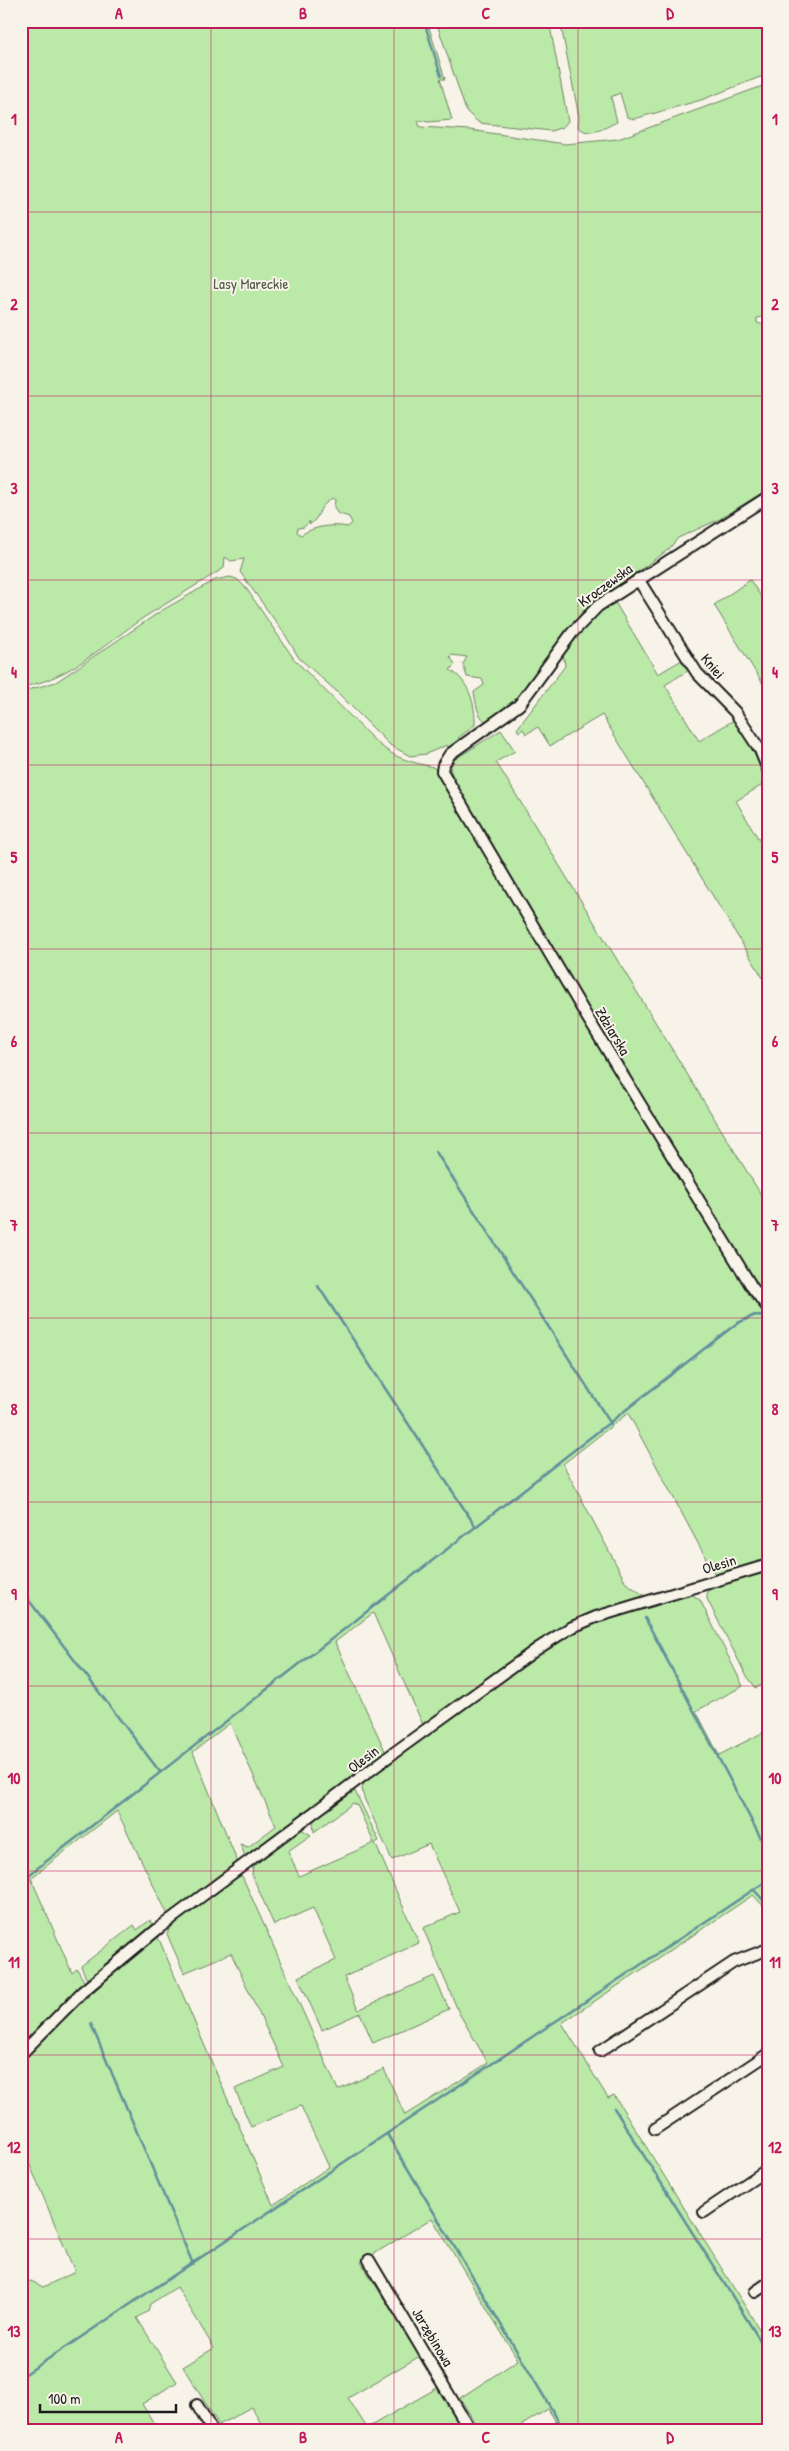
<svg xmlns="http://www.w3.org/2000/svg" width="789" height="2451" viewBox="0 0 789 2451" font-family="'Patrick Hand',sans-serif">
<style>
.green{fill:#bbe9a8;stroke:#6c8262;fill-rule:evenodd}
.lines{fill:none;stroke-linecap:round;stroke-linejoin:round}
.stream{stroke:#61909a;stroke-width:2.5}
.street-casing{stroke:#1c1c1c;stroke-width:14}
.street{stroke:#f7f3e8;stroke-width:10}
.grid{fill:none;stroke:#c2185b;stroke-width:1;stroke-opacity:0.55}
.labels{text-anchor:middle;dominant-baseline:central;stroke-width:4;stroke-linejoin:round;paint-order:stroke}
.park-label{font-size:15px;fill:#4c5a46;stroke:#f7f3e8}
.street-label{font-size:15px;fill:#1c1c1c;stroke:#f7f3e8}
.neatline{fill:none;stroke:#c2185b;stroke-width:2}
.grid-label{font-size:16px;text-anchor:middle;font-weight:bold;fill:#c2185b}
</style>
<rect width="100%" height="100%" fill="#f7f3e8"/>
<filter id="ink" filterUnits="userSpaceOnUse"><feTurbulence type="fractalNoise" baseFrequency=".02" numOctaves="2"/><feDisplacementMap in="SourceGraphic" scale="10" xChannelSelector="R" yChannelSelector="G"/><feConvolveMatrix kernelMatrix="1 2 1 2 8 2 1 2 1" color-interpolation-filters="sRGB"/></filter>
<g filter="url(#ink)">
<path class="green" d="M21,21H427L445,79H440L452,120L428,122L418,120L420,127L470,130L565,144L618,139L768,84V316L757,318V323L768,326V489L720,519L678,538L669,549L581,613L514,705L450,749L447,745L426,754L410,756L390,745L335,690L299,658L286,636L240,572L244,559L231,561L225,557L224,568C198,584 172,600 146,616C107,642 69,680 21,687ZM332,498L335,500L334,507L337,513L349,517L352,523L348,527C333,524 314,526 301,535L297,532L298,528L304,527L310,521L309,525C317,520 318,514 322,507C324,504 329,501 332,498ZM452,655L467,657L463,664L467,677L482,679L484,685L474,692C476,703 477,715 485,721V724L460,739L458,738L475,725C476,706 469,680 450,670L455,664L450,657Z
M436,21H549L568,121L563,127L551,131L479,123L466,111Z
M560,21H768V74L701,100L634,119L627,117L620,93L611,97L617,122C604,128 590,138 578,127L579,117Z
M230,577L237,579L246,588L294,659L373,739C393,758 407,761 433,767L437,771L523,917L768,1314V1559L715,1575L628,1413L563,1464L626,1583L645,1596L585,1617L424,1727L373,1613L335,1642L386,1753L246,1858L240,1844L248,1847L276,1826L230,1723L193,1752L238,1863L169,1917L117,1811L31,1878L72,1973L77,1969L85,1983L84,1988L21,2048V692L56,682L161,611L215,580Z
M750,580L768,607V692L714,605Z
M610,602L616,604L658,674L682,660L689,670L665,685L699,741L734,720L753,751L767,782L736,801L768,855V986L602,715L550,746L538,727L526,734L523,729L519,732L517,729L565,666L563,653L582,626Z
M501,730L515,751L496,762L768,1206V1296L765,1293L762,1295L750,1276L629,1075V1072L617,1054H615L452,782L454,781L450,768L454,760Z
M768,1569V1681L756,1688L746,1675L707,1599V1594L711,1587Z
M691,1594L700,1600L743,1686L696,1711L719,1755L768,1730V1911L753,1895L562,2023L608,2098L614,2095L766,2340H768V2430H561L548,2409L514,2430H479L460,2398L518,2360L432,2218L361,2262L420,2356L348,2398L367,2428L437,2388L463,2430H265L251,2407L219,2425L183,2367L214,2348L177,2287L150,2304L148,2311L137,2318L177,2382L142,2404L158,2430H21V2280L22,2283L31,2281L43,2287L75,2272L21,2144V2059L117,1970L158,1937L273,2205L329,2167L301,2106L251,2127L235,2089L284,2067L231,1953L184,1973L167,1934L170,1927L237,1876H242L338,2090L384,2069L405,2115L488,2063L459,2013L423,1928L460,1912L429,1844L392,1860L364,1798L362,1789L365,1779L552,1644L581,1626Z
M355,1791L379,1841L375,1843L419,1943L344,1977L358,2010L434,1976L449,2009L373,2043L360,2013L322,2030L298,1977L336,1960L313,1908L274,1925L252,1875L253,1864L301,1829L311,1835L288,1851L299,1876L374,1843L357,1805L353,1803L314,1832L313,1823L316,1817Z
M150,1920L154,1926L91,1979L86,1978L81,1966L134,1925L137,1930Z"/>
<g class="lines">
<path class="stream" d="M379,21L381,27
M424,21L441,76
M436,1152L611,1424
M318,1286L476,1527
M21,1590L160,1772
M645,1618L768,1852
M21,1881L736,1324L755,1315L765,1317L768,1321
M754,1890L768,1905
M91,2024L193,2264
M614,2108L768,2353
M387,2134L564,2430
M21,2377L768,1880"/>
<g class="street-casing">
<path id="street" d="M768,497L598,606L572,633L519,705L450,754L443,765L442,771L587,1017L752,1287L768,1308
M638,579L697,673L735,712L760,750L768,770
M600,2051L734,1962L768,1949
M21,2054L82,1992L159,1928L395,1752L537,1649L570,1628L596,1617L768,1565
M655,2129L768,2054
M704,2212L768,2169
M369,2260L470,2430
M755,2292L768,2283
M197,2405L212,2430"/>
</g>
<use href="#street" class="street"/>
</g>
</g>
<path class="grid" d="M211,21V2430M394,21V2430M578,21V2430M21,212H768M21,396H768M21,580H768M21,765H768M21,949H768M21,1133H768M21,1318H768M21,1502H768M21,1686H768M21,1871H768M21,2055H768M21,2239H768"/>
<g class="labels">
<g class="park-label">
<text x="251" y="283">Lasy Mareckie</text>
</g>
<g class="street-label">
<text transform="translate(605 585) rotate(-36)">Kroczewska</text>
<text transform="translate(713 666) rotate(50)">Kniei</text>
<text transform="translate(613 1031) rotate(59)">Zdziarska</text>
<text transform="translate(719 1564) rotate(-17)">Olesin</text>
<text transform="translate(363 1759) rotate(-38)">Olesin</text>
<text transform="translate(433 2337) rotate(59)">Jarzębinowa</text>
</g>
</g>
<rect width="789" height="2451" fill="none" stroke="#f7f3e8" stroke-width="55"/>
<path d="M40 2404v8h136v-8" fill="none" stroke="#1c1c1c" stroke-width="2.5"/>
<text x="48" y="2404" font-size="15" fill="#1c1c1c" stroke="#f7f3e8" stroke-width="4" paint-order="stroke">100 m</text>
<rect x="28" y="28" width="734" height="2396" class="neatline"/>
<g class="grid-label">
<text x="119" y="19">A</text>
<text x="303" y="19">B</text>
<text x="486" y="19">C</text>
<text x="670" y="19">D</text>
<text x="14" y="125">1</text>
<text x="775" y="125">1</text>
<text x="14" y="310">2</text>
<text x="775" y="310">2</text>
<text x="14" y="494">3</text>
<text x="775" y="494">3</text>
<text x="14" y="678">4</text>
<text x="775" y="678">4</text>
<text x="14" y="863">5</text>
<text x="775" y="863">5</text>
<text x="14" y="1047">6</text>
<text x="775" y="1047">6</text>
<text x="14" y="1231">7</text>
<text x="775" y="1231">7</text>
<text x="14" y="1415">8</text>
<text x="775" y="1415">8</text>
<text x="14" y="1600">9</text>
<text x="775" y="1600">9</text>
<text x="14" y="1784">10</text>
<text x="775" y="1784">10</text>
<text x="14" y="1968">11</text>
<text x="775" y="1968">11</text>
<text x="14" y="2153">12</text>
<text x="775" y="2153">12</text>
<text x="14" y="2337">13</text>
<text x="775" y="2337">13</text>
<text x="119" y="2443">A</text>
<text x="303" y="2443">B</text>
<text x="486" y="2443">C</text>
<text x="670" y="2443">D</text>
</g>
</svg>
